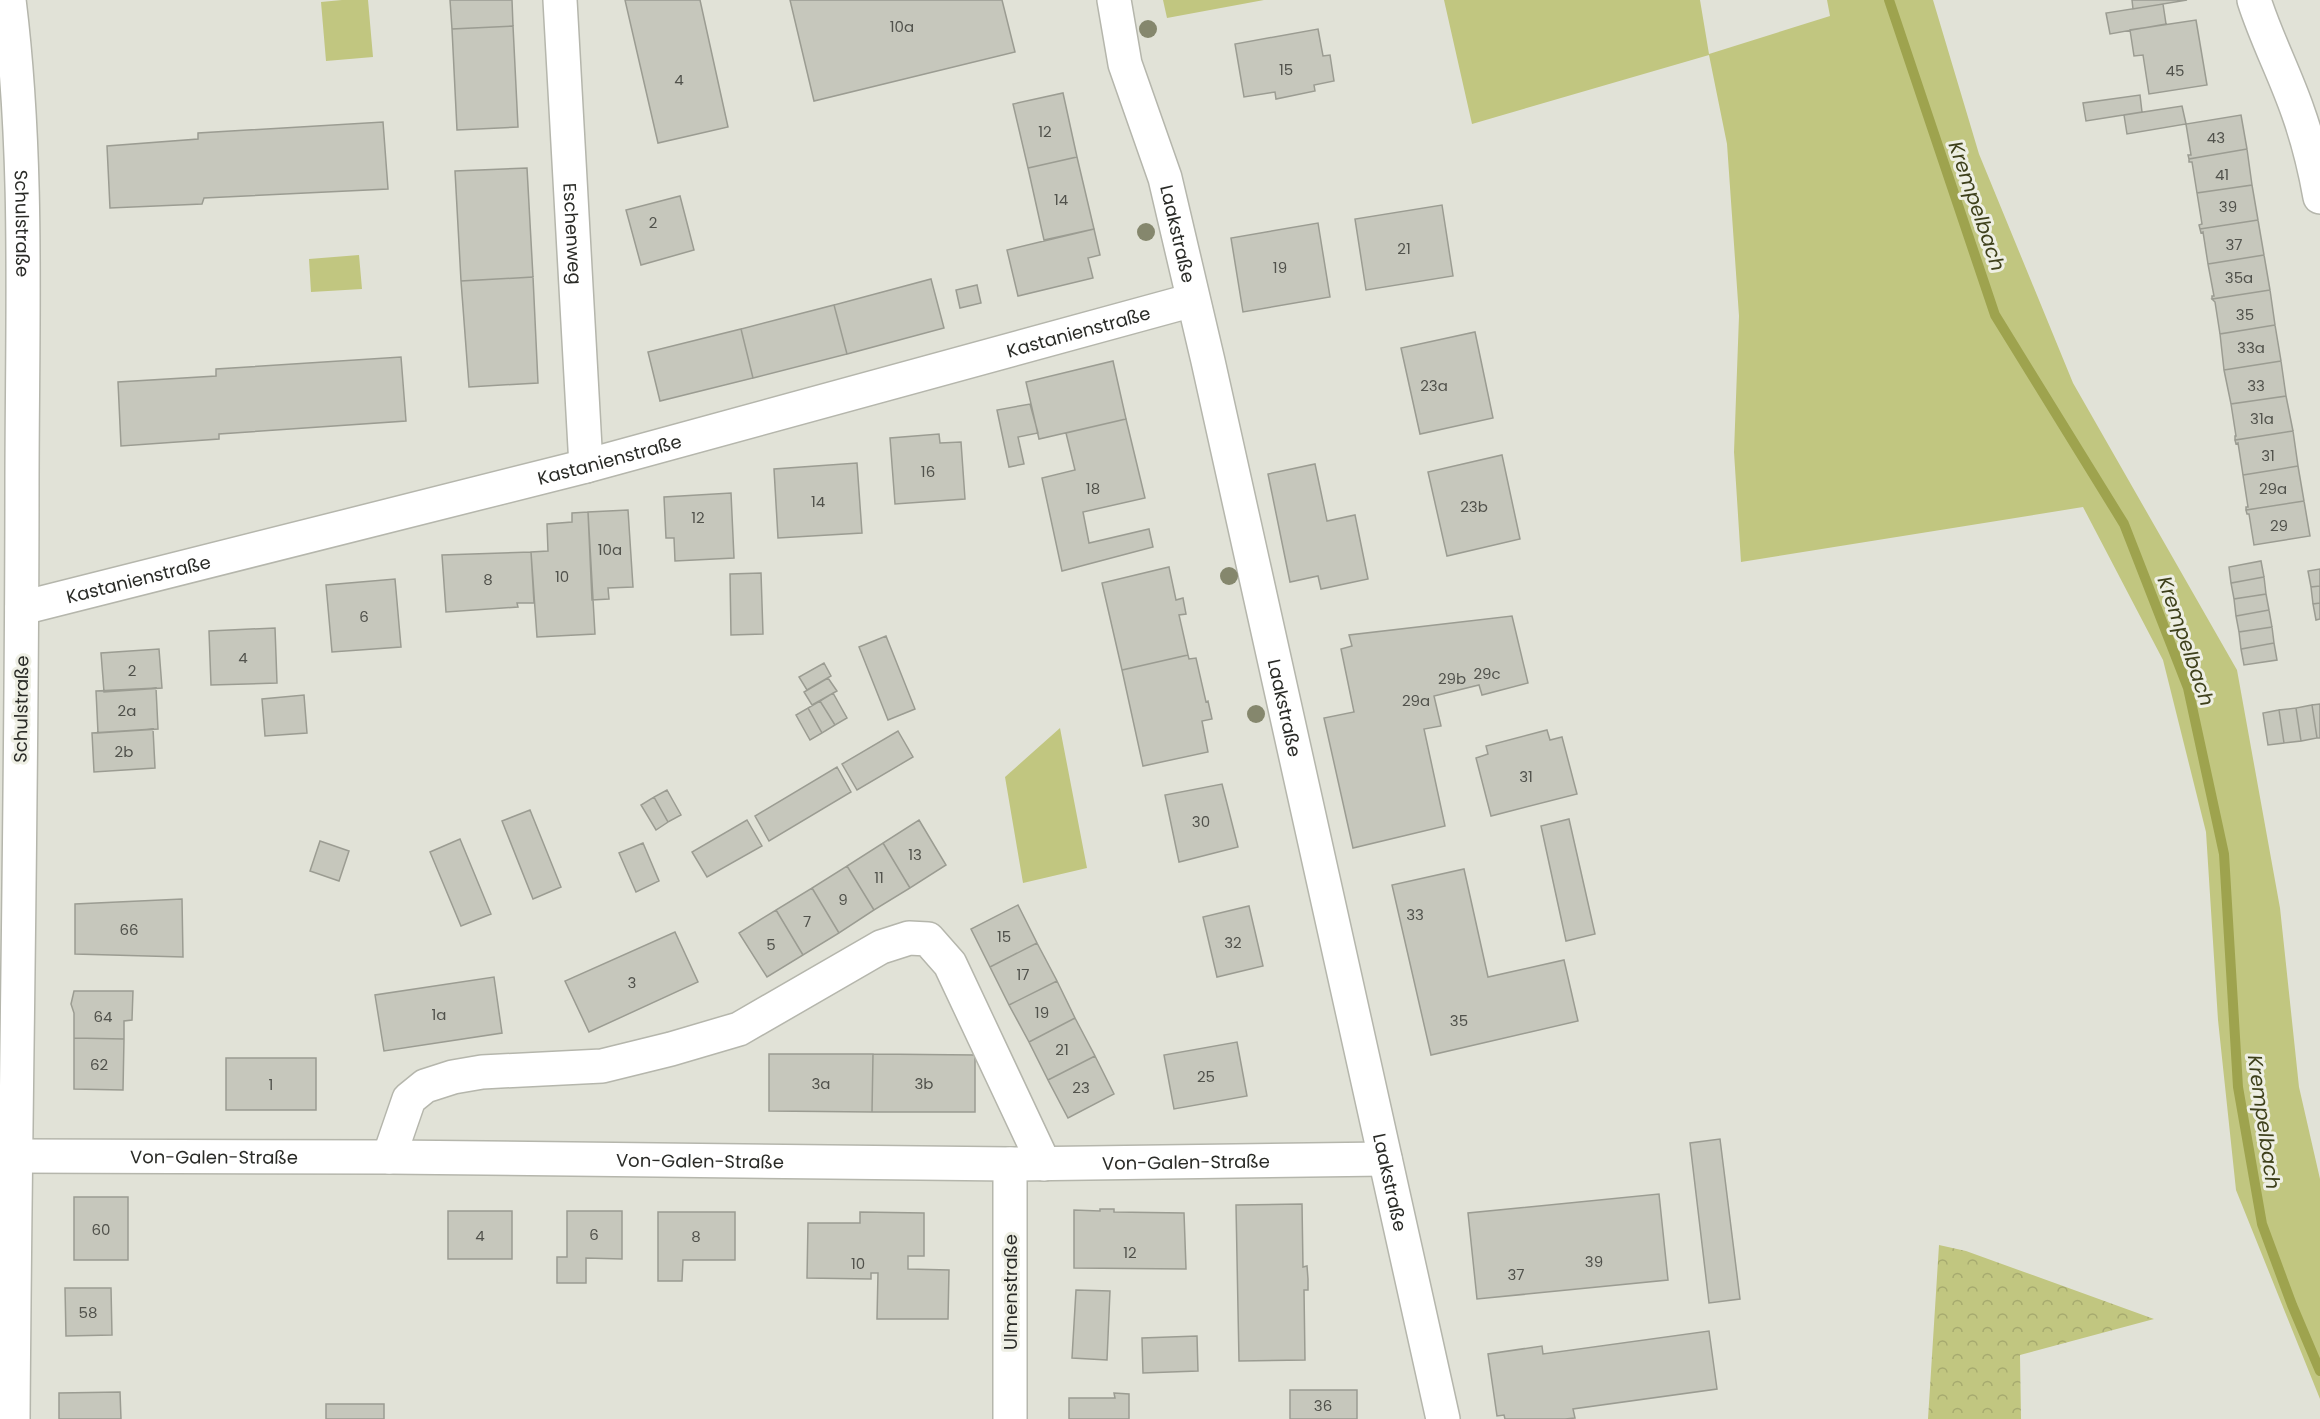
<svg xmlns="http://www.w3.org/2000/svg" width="2320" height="1419" viewBox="0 0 2320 1419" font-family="Poppins,sans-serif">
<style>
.green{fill:#c1c680}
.forest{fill:url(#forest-crowns)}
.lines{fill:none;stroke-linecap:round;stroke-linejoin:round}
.stream{stroke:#9ea34e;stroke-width:10}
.building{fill:#c6c7bc;stroke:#9b9c92;stroke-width:1.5}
.minor-casing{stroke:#b5b6ac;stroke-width:36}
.minor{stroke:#fff;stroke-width:33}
.tree{fill:#85876d}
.labels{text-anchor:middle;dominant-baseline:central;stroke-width:6;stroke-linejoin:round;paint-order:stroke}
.number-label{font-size:15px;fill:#51524c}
.street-label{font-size:18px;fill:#2a2b27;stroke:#eeefe4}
.water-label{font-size:20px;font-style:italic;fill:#3e401b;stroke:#eeefe4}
</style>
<defs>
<pattern id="forest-crowns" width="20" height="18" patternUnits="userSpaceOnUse" patternTransform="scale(1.5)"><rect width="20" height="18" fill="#c1c680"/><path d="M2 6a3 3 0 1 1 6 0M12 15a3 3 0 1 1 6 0" fill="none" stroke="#a6aa6f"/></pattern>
</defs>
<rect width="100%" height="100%" fill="#e1e2d7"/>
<path class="green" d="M342,0H368L373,57L326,61L321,2Z
M1163,0H1264L1167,18Z
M1444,0H1700L1709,54L1830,16L1827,0H1933L1979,154L2073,383L2237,670L2280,908L2299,1087L2320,1179V1399L2236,1190L2218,1020L2206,832L2163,660L2083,507L1741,562L1734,452L1739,316L1727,144L1709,55L1472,124Z
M359,255L362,289L311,292L309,259Z
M1060,728L1087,868L1023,883L1005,777Z"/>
<path class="forest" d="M1939,1245L1966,1251L2154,1319L2020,1355L2021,1419H1928Z"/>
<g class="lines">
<path class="stream" d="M1889,0L1995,315L2124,524L2188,688L2224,854L2238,1087L2262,1224L2292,1305L2320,1371"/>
</g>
<path class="building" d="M450,0H512L513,26L452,29Z
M625,0H700L728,127L658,143Z
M790,0H1002L1015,52L814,101Z
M2132,0H2187L2133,9Z
M2163,4L2166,24L2110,34L2106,13Z
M2196,20L2207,85L2149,94L2143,55L2134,56L2130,30Z
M513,26L518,127L457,130L452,29Z
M1318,29L1323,56L1330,55L1334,81L1314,85L1315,91L1276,99L1275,92L1244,97L1235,44Z
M1063,93L1077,157L1028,168L1013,104Z
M2140,95L2142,112L2086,121L2083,103Z
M2182,106L2186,124L2127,134L2124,115Z
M2241,115L2247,149L2189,159L2188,155H2191L2186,124Z
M383,122L388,189L204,198L202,204L110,208L107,146L198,139V133Z
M2247,149L2252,185L2197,193L2192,162H2189V159Z
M1077,157L1094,229L1044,240L1028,168Z
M527,168L533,277L461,281L455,171Z
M2252,185L2258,220L2200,229L2199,225L2202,224L2197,193Z
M680,196L694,250L641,265L626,210Z
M1442,205L1453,276L1366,290L1355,219Z
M2258,220L2264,255L2208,264L2203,232L2201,233L2200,229Z
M1318,223L1330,297L1243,312L1231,238Z
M1094,229L1100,255L1088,258L1093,278L1018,296L1007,250Z
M2264,255L2270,290L2212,299V296H2214L2208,264Z
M533,277L538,383L469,387L461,281Z
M931,279L944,328L847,354L834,305Z
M977,285L981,303L960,308L956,290Z
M2270,290L2275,325L2220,334L2215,302L2212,299Z
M834,305L847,354L753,378L741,329Z
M2275,325L2281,361L2224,370L2220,334Z
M741,329L753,378L660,401L648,352Z
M1475,332L1493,418L1420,434L1401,348Z
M401,357L406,421L219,434V439L121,446L118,382L216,376V369Z
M1113,361L1126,419L1039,439L1026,382Z
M2281,361L2286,396L2231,404L2224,370Z
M2286,396L2293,431L2235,440V436H2236L2231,404Z
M1030,404L1038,433L1018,437L1024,464L1009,467L997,410Z
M1126,419L1145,498L1083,512L1089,543L1149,529L1153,547L1062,571L1042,478L1075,470L1066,433Z
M2293,431L2298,466L2243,475L2238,443L2236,444L2235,440Z
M939,434L940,443L961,442L965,499L895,504L890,438Z
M1502,455L1520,539L1447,556L1428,472Z
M857,463L862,533L778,538L774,469Z
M1315,464L1327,521L1355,515L1368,579L1321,589L1318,576L1290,582L1268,474Z
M2298,466L2304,501L2246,510V507H2248L2243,475Z
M731,493L734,558L675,561L674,538H666L664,497Z
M2304,501L2310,536L2254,545L2249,514H2247L2246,510Z
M628,510L633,587L608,588L609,599L592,600L588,512Z
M588,512L595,634L537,637L531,552L548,551L547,524L572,522V513Z
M531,552L534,603H517L518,607L446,612L442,555Z
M2261,561L2264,577L2231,583L2229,567Z
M1169,567L1176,600L1183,598L1186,614L1179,615L1188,655L1122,670L1102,583Z
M2320,569V586L2311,587L2308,571Z
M761,573L763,634L731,635L730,574Z
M2264,577L2266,594L2234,599L2231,583Z
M395,579L401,647L332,652L326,585Z
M2320,586V603L2313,604L2311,587Z
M2266,594L2269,610L2236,616L2234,599Z
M2320,603V619L2316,620L2313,604Z
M2269,610L2272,627L2239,632L2236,616Z
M1512,616L1528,683L1482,695L1479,685L1434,696L1441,726L1424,729L1445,826L1353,848L1324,718L1354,712L1341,649L1352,646L1349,635Z
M2272,627L2274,643L2241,649L2239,632Z
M275,628L277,683L211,685L209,631Z
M886,636L915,709L888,720L859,647Z
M2274,643L2277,660L2244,665L2241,649Z
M159,649L162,688L104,692L101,653Z
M1188,655L1189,659L1196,658L1206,702L1208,701L1212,719L1202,721L1208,752L1143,766L1122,670Z
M824,663L831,676L807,690L799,677Z
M828,678L837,691L812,705L804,692Z
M156,688L158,729L98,733L96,691Z
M833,693L847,718L835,725L820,701Z
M304,695L307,733L265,736L262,699Z
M820,701L835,725L822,733L808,708Z
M2320,704V738H2317L2312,705Z
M2312,705L2317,738L2301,741L2296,708Z
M808,708L822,733L810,740L796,715Z
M2296,708L2301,741L2284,743L2279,710Z
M2279,710L2284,743L2268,745L2263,713Z
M153,729L155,768L94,772L92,733Z
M1547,730L1550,740L1562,737L1577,794L1491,816L1476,758L1488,754L1486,746Z
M898,731L913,757L857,790L842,764Z
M837,767L851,792L769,841L755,816Z
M1222,784L1238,847L1179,862L1165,795Z
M667,790L681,815L668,822L654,797Z
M654,797L668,822L656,830L641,805Z
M530,810L561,887L533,899L502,821Z
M1569,819L1595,934L1566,941L1541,826Z
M747,820L762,846L707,877L692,852Z
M919,820L946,865L910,888L883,843Z
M460,839L491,914L461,926L430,852Z
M320,841L349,851L339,881L310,871Z
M643,843L659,881L636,892L619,853Z
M883,843L910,888L874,910L847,866Z
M847,866L874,910L839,933L812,888Z
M1464,869L1488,977L1564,960L1578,1021L1431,1055L1392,885Z
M812,888L839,933L803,955L776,910Z
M182,899L183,957L75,954V904Z
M1018,905L1037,943L990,967L971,929Z
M1249,906L1263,966L1217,977L1203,917Z
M776,910L803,955L767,977L739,933Z
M675,932L698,982L589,1032L565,981Z
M1037,943L1057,981L1009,1005L990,967Z
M494,977L502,1033L384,1051L375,995Z
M1057,981L1075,1018L1029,1042L1009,1005Z
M74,991H133L132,1020L124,1021V1039L74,1038V1013L71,1004Z
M1075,1018L1095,1056L1048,1080L1029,1042Z
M74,1038L124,1039L123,1090L74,1089Z
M1237,1042L1247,1096L1174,1109L1164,1055Z
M769,1054H873L872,1112L769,1111Z
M873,1054L975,1055V1112H872Z
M1095,1056L1114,1094L1068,1118L1048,1080Z
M226,1058H316V1110H226Z
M1720,1139L1740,1299L1709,1303L1690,1143Z
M1659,1194L1668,1280L1477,1299L1468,1213Z
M74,1197H128V1260H74Z
M1302,1204L1303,1267L1307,1266L1308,1279V1290H1304L1305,1360L1239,1361L1236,1205Z
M1100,1209H1114V1212L1184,1213L1186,1269L1074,1268V1210L1100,1211Z
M448,1211H512V1259H448Z
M567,1211H622V1259L586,1258V1283H557V1257H567Z
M658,1212H735V1260H683L682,1281H658Z
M860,1212L924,1213V1256H908V1269L949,1270L948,1319H877L878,1273H871V1279L807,1278L808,1223H860Z
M65,1288H111L112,1335L66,1336Z
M1076,1290L1110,1291L1107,1360L1072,1358Z
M1709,1331L1717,1389L1573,1409L1575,1418L1565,1419H1505L1504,1415L1497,1416L1488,1354L1542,1346L1543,1354Z
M1197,1336L1198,1371L1143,1373L1142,1338Z
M1290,1390H1357V1419H1290Z
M120,1392L121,1419H59V1393Z
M1114,1393L1129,1394V1419H1069V1398H1115Z
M326,1404H384V1419H326Z"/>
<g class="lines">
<g class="minor-casing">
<g id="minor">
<path id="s1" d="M9,0C29,160 22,324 22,485C22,796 15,1108 13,1419"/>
<path id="s2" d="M560,0L586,466"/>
<path id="s3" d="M1114,0L1125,64L1165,178L1208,361L1443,1419"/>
<path d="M2254,0C2266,38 2285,74 2298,112C2308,140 2315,169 2320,197"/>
<path id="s4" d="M22,608L586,466L1193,300"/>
<path id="s5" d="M14,1156L389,1157L1010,1164L1385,1159"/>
<path d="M389,1157L409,1099L425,1086L453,1077L482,1072L602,1066L671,1049L739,1029L881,947L909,938L928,939L950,964L1044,1164"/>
<path d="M1010,1419V1164"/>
</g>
</g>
<use href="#minor" class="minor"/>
</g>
<g class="tree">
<circle cx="1148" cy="29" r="9"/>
<circle cx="1146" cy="232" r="9"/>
<circle cx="1229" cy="576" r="9"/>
<circle cx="1256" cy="714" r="9"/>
</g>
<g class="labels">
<g class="number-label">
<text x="902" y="26">10a</text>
<text x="1286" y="69">15</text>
<text x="2175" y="70">45</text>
<text x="679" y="79">4</text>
<text x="1045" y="131">12</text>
<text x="2216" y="137">43</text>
<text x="2222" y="174">41</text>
<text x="1061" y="199">14</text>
<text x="2228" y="206">39</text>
<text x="653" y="222">2</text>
<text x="2234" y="244">37</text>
<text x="1404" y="248">21</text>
<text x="1280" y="267">19</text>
<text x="2239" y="277">35a</text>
<text x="2245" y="314">35</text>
<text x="2251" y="347">33a</text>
<text x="1434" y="385">23a</text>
<text x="2256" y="385">33</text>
<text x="2262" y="418">31a</text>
<text x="2268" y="455">31</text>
<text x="928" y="471">16</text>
<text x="1093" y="488">18</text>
<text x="2273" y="488">29a</text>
<text x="818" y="501">14</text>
<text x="1474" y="506">23b</text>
<text x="698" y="517">12</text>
<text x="2279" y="525">29</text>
<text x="610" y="549">10a</text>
<text x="562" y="576">10</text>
<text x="488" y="579">8</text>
<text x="364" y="616">6</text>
<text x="243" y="657">4</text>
<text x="132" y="670">2</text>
<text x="1487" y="673">29c</text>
<text x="1452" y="678">29b</text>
<text x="1416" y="700">29a</text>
<text x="127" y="710">2a</text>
<text x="124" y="751">2b</text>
<text x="1526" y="776">31</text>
<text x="1201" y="821">30</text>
<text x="915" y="854">13</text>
<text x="879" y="877">11</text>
<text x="843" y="899">9</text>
<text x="1415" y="914">33</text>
<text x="807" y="921">7</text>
<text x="129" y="929">66</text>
<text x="1004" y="936">15</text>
<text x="1233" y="942">32</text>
<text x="771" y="944">5</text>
<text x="1023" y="974">17</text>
<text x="632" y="982">3</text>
<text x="1042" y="1012">19</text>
<text x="439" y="1014">1a</text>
<text x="103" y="1016">64</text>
<text x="1459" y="1020">35</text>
<text x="1062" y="1049">21</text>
<text x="99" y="1064">62</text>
<text x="1206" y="1076">25</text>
<text x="821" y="1083">3a</text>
<text x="924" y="1083">3b</text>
<text x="271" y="1084">1</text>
<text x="1081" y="1087">23</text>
<text x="101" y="1229">60</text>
<text x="594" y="1234">6</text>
<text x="480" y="1235">4</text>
<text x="696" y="1236">8</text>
<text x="1130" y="1252">12</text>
<text x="1594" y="1261">39</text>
<text x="858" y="1263">10</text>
<text x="1516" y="1274">37</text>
<text x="88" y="1312">58</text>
<text x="1323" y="1405">36</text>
</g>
<g class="street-label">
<text stroke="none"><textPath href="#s1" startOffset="224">Schulstraße</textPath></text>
<text stroke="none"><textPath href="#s2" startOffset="234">Eschenweg</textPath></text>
<text stroke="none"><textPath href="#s3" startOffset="243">Laakstraße</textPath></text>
<text stroke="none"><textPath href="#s4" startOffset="1092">Kastanienstraße</textPath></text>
<text stroke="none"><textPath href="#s4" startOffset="606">Kastanienstraße</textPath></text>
<text stroke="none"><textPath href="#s4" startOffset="120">Kastanienstraße</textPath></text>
<text stroke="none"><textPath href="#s3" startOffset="729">Laakstraße</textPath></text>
<text transform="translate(21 709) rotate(-89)">Schulstraße</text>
<text stroke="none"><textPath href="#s5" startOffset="200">Von-Galen-Straße</textPath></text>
<text stroke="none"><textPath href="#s5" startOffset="686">Von-Galen-Straße</textPath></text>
<text stroke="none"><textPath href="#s5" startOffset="1172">Von-Galen-Straße</textPath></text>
<text stroke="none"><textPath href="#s3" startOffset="1215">Laakstraße</textPath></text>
<text transform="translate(1010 1292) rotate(-90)">Ulmenstraße</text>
</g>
<g class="water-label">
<text transform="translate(1977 206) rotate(71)">Krempelbach</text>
<text transform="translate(2186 641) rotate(71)">Krempelbach</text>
<text transform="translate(2264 1122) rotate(82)">Krempelbach</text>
</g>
</g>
</svg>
